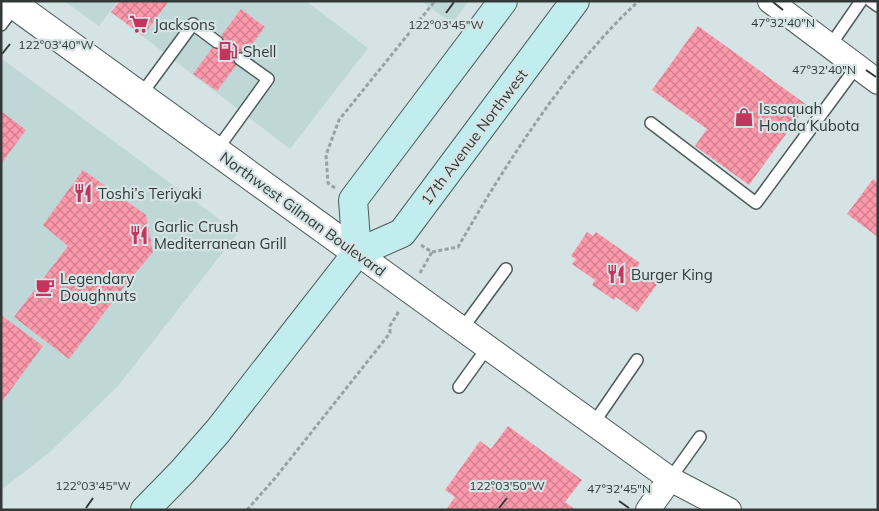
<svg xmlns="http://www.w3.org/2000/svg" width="879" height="511" viewBox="0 0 879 511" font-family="Mulish,sans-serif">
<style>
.built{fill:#c0d7d8}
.building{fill:url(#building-cross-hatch)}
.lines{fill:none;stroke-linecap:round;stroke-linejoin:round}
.service-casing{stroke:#4f5c5c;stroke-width:14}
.minor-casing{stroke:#4f5c5c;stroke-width:26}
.tertiary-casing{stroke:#4f5c5c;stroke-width:30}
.secondary-casing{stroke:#4f5c5c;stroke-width:30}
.path{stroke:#97a2a3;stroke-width:3;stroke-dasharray:4 2.5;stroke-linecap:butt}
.service{stroke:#fff;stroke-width:11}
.minor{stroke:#fff;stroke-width:24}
.tertiary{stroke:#fff;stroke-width:28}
.secondary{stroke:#c2edee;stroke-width:28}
.ticks{fill:none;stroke:#333939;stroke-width:2}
.labels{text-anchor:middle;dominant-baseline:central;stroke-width:4.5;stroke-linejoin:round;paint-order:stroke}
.poi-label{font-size:15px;fill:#333939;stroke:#d5e3e4;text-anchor:start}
.street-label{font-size:15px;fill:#333939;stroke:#d5e3e4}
.ticks-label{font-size:12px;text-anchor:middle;fill:#333939;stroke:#d5e3e4;stroke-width:4.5;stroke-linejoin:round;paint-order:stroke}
</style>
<defs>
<pattern id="building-cross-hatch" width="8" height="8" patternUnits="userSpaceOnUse" patternTransform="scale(1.25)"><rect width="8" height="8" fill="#fe99ab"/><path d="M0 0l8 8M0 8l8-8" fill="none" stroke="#ce7e8c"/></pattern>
</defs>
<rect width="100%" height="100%" fill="#d5e3e4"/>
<path class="built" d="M64,1H118L99,26Z
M120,1H306L368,48L290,149L111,12Z
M421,1H469L452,23Z
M1,58L238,233L118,386L50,452L1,490Z"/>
<path class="building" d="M120,1H169L143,36L111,12Z
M241,9L265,27L217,91L193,74Z
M698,26L807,105L749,185L695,146L707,129L652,90Z
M1,111L26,130L1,164Z
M83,170L146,215L153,252L124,287L69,359L14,317L68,246L43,225Z
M873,179L878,183V237L847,214Z
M587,232L593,236L596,232L640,263L637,268L658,283L637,312L616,297L614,300L592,285L595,280L572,264L576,259L571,256Z
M1,315L43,346L1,403Z
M508,426L582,480L565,502L576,510H446L455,497L445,490L480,441L491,449Z"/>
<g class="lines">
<g class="service-casing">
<path id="service" d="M871,1L878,6
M1,25L15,6
M830,46L861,1
M140,96L193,24L217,42
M651,123L756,203L857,66
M216,151L268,79L240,59
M462,329L506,269
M459,387L487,348
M593,424L637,360
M670,479L700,437"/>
</g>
<g class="minor-casing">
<path id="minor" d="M770,1L878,82
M357,253L670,479L729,510
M648,510L670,479"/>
</g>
<g class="tertiary-casing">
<path id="tertiary" d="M9,1L357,253"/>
</g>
<g class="secondary-casing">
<path id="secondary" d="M357,253L353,200L503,1
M145,510L183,471L218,431L357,253L402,233L575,1"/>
</g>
<path class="path" d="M335,188L328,183L326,155L339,120L435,1
M421,245L432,252L458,247C493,186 530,127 574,71C594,47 615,22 639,1
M420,273L432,252
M247,510L276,477L390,333V326L399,311"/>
<use href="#service" class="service"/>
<use href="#minor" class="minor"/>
<use href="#tertiary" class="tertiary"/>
<use href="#secondary" class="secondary"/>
</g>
<path class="ticks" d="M773,2L783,10M446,13L454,2M2,54L10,44M866,70L876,77M619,501L629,508M86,508L93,498M499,508L507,498"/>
<defs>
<g id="supermarket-bare" transform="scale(1.5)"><path d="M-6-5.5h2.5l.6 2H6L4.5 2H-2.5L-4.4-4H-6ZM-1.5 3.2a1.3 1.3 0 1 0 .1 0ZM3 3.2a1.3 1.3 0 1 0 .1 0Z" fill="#c3355d" stroke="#d5e3e4" stroke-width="2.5" paint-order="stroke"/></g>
<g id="fuel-bare" transform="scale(1.5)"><path d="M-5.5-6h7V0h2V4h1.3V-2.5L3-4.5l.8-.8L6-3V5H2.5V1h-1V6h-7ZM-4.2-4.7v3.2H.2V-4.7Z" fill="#c3355d" stroke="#d5e3e4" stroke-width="2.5" paint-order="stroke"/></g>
<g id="shop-bare" transform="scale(1.5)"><path d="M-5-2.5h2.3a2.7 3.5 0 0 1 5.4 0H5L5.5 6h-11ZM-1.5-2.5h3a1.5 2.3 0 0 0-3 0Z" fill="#c3355d" stroke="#d5e3e4" stroke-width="2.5" paint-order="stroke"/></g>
<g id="restaurant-bare" transform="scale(1.5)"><path d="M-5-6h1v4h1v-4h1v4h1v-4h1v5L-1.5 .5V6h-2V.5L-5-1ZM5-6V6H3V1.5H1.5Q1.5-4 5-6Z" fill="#c3355d" stroke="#d5e3e4" stroke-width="2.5" paint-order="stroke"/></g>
<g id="cafe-bare" transform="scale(1.5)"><path d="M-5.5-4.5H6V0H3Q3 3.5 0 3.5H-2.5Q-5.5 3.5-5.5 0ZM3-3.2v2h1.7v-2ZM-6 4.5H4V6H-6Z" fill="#c3355d" stroke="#d5e3e4" stroke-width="2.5" paint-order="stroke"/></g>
</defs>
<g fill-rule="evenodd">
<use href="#supermarket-bare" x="139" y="24"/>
<use href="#fuel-bare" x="228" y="51"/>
<use href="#shop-bare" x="744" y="117"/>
<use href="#restaurant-bare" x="83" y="193"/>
<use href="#restaurant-bare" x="139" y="235"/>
<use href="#restaurant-bare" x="616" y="274"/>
<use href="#cafe-bare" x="45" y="287"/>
</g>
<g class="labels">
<g class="poi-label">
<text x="154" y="24">Jacksons</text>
<text x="243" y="51">Shell</text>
<text x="759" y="108">Issaquah<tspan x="759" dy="17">Honda Kubota</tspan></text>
<text x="98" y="193">Toshi’s Teriyaki</text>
<text x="154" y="226">Garlic Crush<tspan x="154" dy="17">Mediterranean Grill</tspan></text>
<text x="631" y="274">Burger King</text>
<text x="60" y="278">Legendary<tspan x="60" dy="17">Doughnuts</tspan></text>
</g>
<g class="street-label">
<text transform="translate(474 137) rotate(-53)">17th Avenue Northwest</text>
<text transform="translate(303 214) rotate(36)">Northwest Gilman Boulevard</text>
</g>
</g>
<g class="ticks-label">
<text x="783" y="27">47°32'40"N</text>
<text x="446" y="29">122°03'45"W</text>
<text x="56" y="49">122°03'40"W</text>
<text x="824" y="74">47°32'40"N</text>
<text x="93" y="490">122°03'45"W</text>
<text x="507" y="490">122°03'50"W</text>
<text x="619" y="493">47°32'45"N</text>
</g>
<rect width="879" height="511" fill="none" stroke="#333939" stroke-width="5"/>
</svg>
